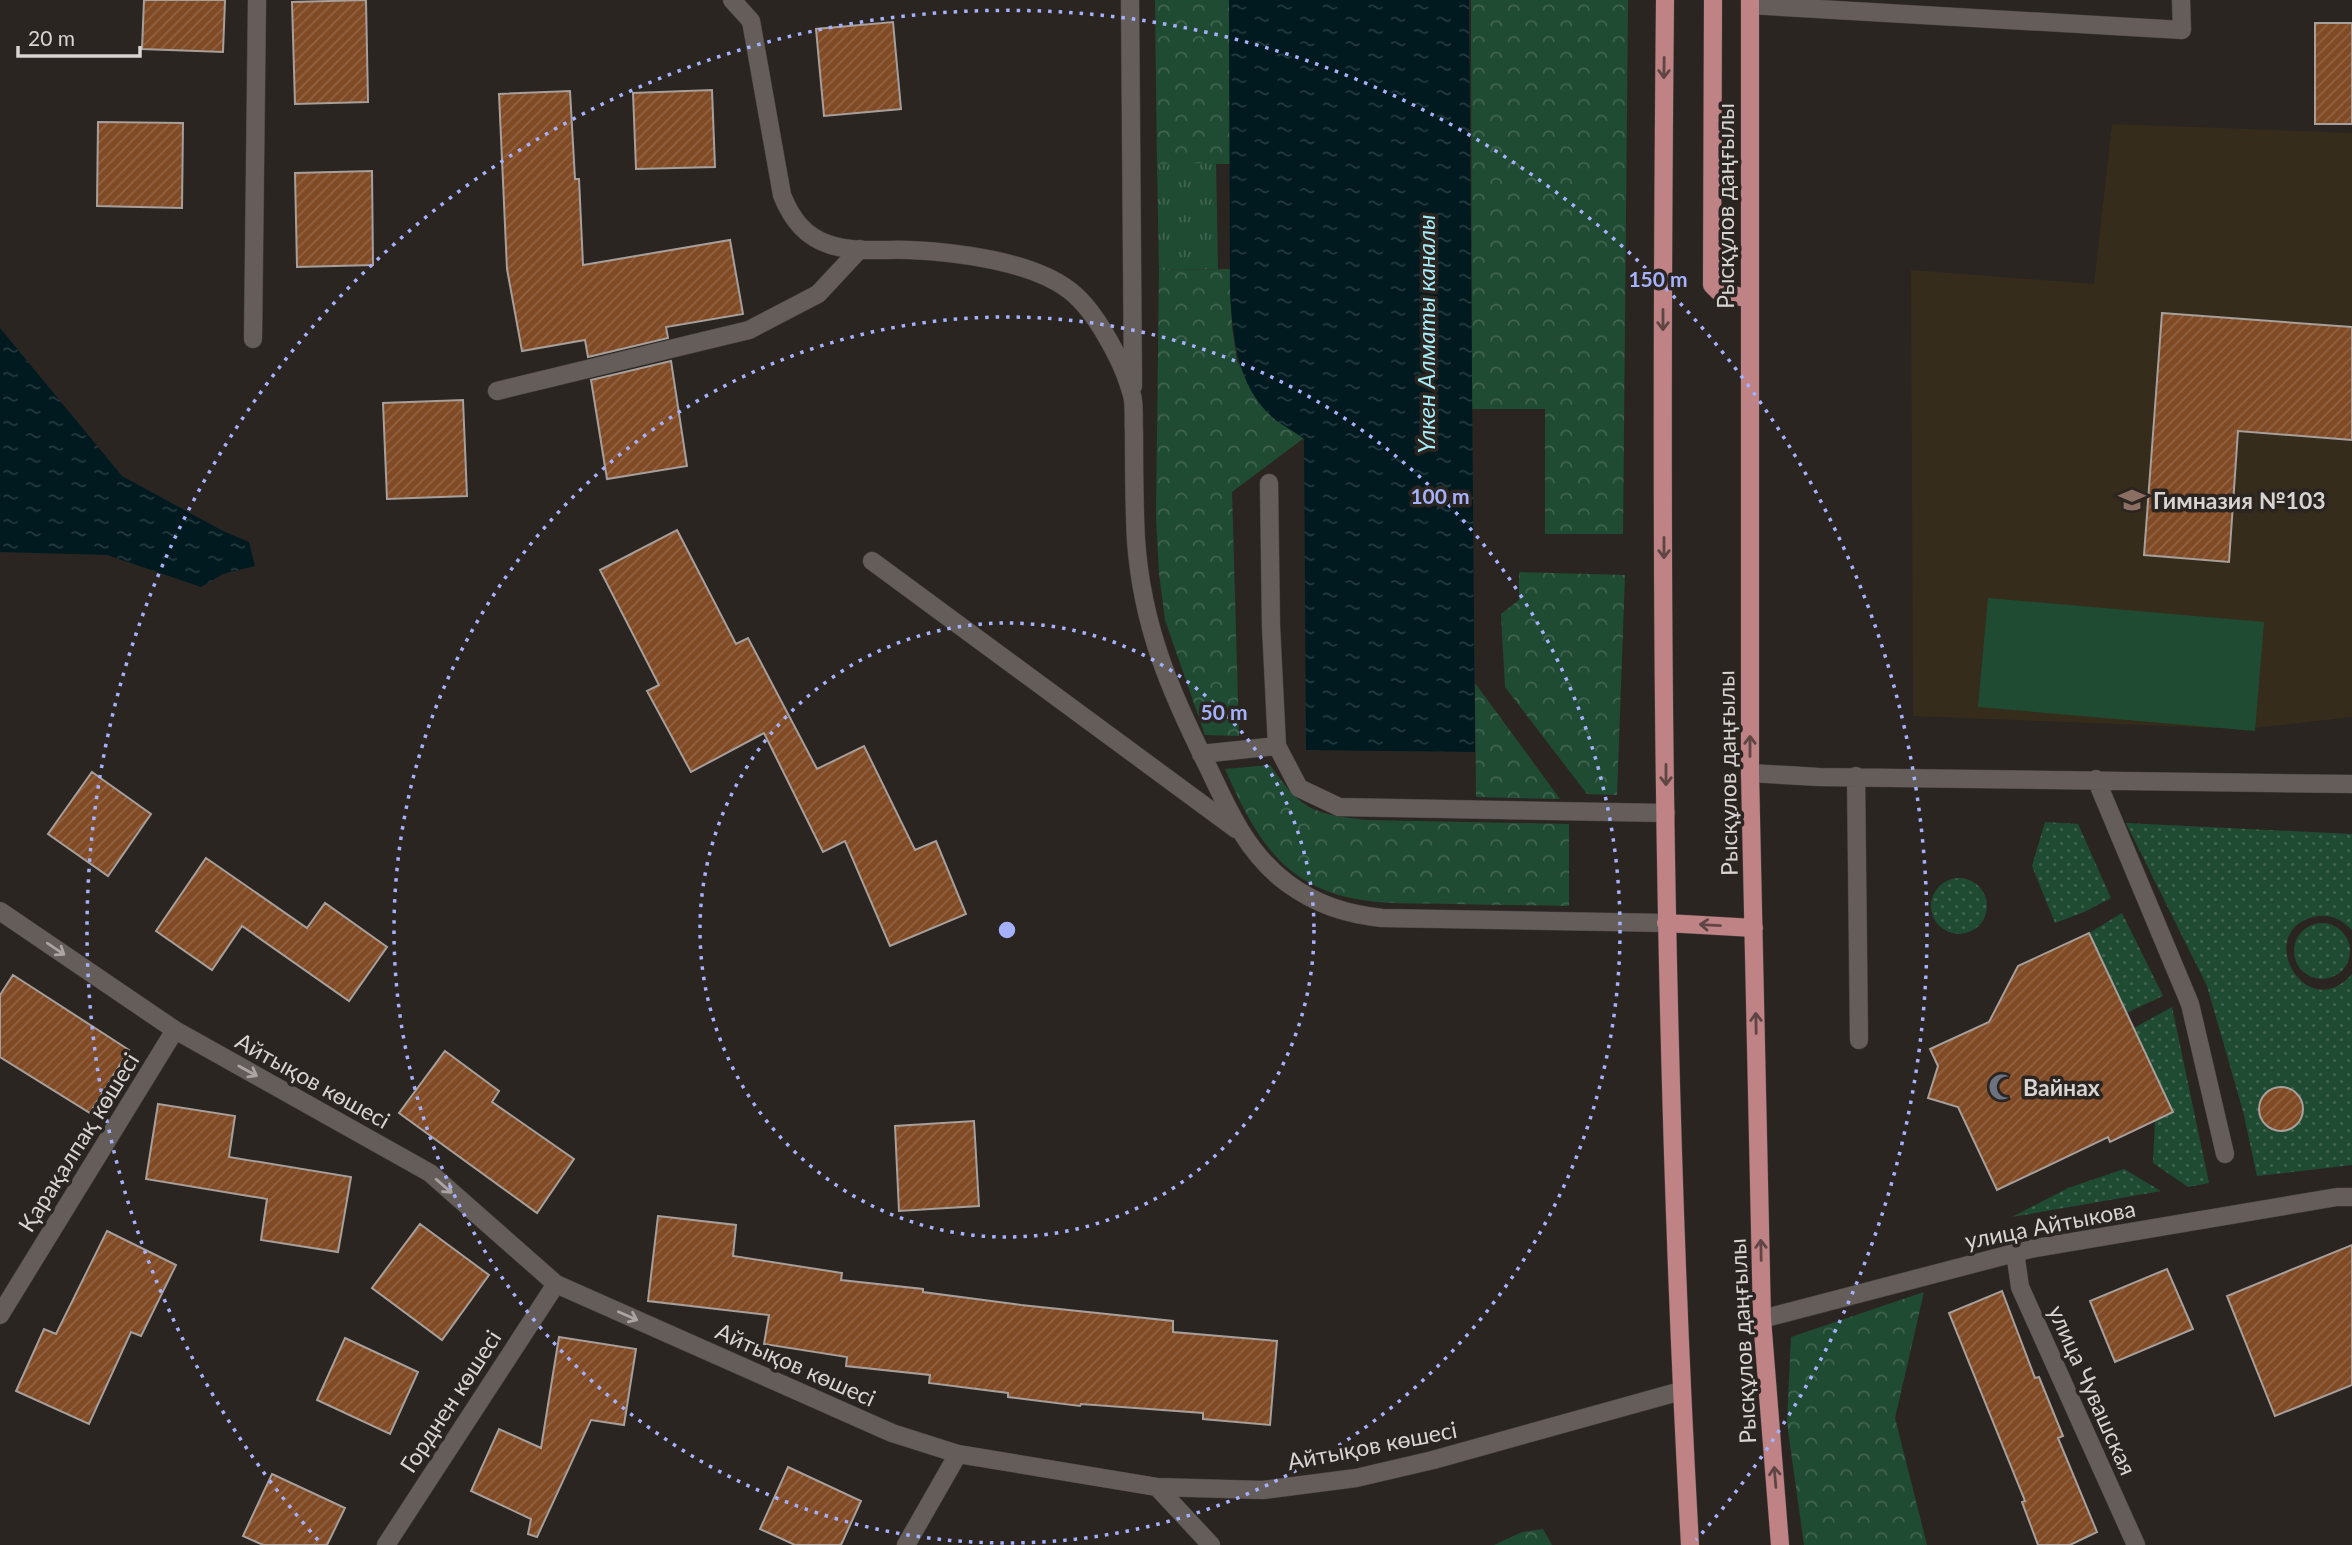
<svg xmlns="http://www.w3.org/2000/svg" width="2352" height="1545" viewBox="0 0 2352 1545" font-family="Lato,sans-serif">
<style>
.education{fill:#352c1c}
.grass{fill:url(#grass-dots)}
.forest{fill:url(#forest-crowns)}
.park{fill:url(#park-tufts)}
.garden{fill:#204b33}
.water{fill:url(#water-ripples)}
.building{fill:url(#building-hatch);stroke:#a69f9b;stroke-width:2}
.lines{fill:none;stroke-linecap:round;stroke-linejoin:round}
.minor-casing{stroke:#46413f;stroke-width:19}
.major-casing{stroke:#46413f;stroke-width:19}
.minor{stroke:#645d59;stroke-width:18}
.major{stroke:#bf8285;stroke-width:18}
.oneway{stroke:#5f4645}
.oneway2{stroke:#aaa4a2}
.ring{fill:none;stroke:#a6b1fc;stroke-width:3.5;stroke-dasharray:3.5 7}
.labels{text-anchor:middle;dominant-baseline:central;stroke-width:7;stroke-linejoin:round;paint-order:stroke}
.street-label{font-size:23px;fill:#d8d4d2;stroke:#2b2522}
.poi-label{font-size:23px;font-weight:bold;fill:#d8d4d2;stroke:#2b2522;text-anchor:start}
.water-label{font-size:24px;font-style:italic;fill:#a6ecf8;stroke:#2b2522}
.centre{fill:#a6b1fc;stroke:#2b2522;stroke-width:3.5}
.ring-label{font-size:21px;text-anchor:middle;font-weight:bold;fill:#a6b1fc;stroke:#2b2522;stroke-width:7;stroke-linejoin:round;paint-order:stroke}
</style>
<defs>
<pattern id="grass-dots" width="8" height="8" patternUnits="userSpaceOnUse" patternTransform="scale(1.75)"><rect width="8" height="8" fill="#204b33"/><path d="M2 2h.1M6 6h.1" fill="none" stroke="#406450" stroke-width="1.8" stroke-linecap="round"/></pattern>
<pattern id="forest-crowns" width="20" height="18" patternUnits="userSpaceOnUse" patternTransform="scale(1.75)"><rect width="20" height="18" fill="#204b33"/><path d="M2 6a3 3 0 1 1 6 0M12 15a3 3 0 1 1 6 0" fill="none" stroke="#406450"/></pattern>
<pattern id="park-tufts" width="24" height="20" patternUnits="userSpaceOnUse" patternTransform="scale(1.75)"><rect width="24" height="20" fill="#204b33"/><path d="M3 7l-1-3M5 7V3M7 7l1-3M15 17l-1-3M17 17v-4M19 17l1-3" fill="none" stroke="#406450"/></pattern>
<pattern id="water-ripples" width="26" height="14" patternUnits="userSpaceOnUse" patternTransform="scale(1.75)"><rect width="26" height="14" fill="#001a1f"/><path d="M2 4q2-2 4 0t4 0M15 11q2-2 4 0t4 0" fill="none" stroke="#243a3f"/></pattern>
<pattern id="building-hatch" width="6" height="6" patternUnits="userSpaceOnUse" patternTransform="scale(1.75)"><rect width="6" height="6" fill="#804a25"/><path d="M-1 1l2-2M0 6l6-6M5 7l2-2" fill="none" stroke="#916344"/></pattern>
</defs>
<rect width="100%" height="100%" fill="#2b2522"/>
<path class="education" d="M2112,124L2352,133V717L2246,729L1913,716L1911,270L2094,284Z"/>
<path class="grass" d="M2045,822L2078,824L2111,898L2084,912L2055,923L2032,866Z
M2126,823L2352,834V930C2341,919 2329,913 2313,917C2253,933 2307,1026 2352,974V1165L2257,1176L2243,1111L2207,986Z
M1931 906a28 28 0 1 1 56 0a28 28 0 1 1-56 0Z
M2122,913L2163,996L2126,1013L2089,933Z
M2294 951a28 28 0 1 1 56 0a28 28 0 1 1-56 0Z
M2172,1007L2209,1183L2188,1187L2153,1163L2155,1121L2173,1112L2134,1028Z
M2124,1169L2161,1191L2012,1217L2068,1188Z"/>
<path class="forest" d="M1155,0H1229L1230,164H1157Z
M1471,0H1628L1623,534H1545V409H1472Z
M1230,269L1232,327L1237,361L1272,417L1304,438L1232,492L1239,736L1205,735L1165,620L1159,573L1156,517L1159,270Z
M1519,572L1625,575L1617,795L1587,794L1505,687L1501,614L1519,600Z
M1475,683L1560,799L1476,797Z
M1270,765C1301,810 1313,814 1367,820L1569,824V906C1530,905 1491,905 1452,904C1400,903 1346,907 1301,878C1263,853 1243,809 1225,769Z
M1924,1292L1895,1418L1927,1545H1804L1787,1423L1791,1337Z
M1543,1529L1552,1545H1494L1522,1532Z"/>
<path class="park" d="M1216,163L1218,269L1159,270L1157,164Z"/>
<path class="garden" d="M1988,598L2264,622L2255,731L1978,707Z"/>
<path class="water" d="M1229,0H1469L1475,752L1306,750L1304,439C1294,431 1281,425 1272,417C1237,385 1233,338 1230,294Z
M0,328L122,476L223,531L249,542L255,566L223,574L201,587L107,555L0,552Z"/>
<path class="building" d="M144,0H225L223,52L142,49Z
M366,0L368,102L295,104L292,2Z
M893,22L901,109L824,116L816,29Z
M2315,23H2352V124H2315Z
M712,90L715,167L636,169L633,93Z
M570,91L575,179H579L583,265L730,240L743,314L666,327L668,338L588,357L585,340L522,351L507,269L499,94Z
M98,122L183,123L182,208L97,206Z
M372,171L373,265L297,267L295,173Z
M2162,313L2352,327V440L2238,431L2229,562L2144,555Z
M671,361L687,466L607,479L591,380Z
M463,400L467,496L387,499L383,403Z
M677,530L736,644L748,638L817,769L864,746L915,850L936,841L966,914L890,946L845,841L823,852L764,733L691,772L647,691L659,685L600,570Z
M92,772L151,814L108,876L48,834Z
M206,858L307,928L325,903L387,947L349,1001L242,926L212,970L156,931Z
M2089,933L2173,1112L2110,1142L2108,1137L1997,1190L1958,1107L1928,1098L1938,1066L1930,1049L1989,1022L2018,966Z
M13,975L129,1050L90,1113L0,1057V995Z
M445,1051L499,1091L492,1102L574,1159L537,1213L399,1113Z
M2259 1109a22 22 0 1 1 44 0a22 22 0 1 1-44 0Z
M158,1104L235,1116L229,1157L351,1177L338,1252L261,1240L267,1199L146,1179Z
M974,1121L979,1206L899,1211L895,1126Z
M658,1216L736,1225L733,1256L842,1273L841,1280L923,1289V1292L1021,1305L1173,1321V1332L1277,1341L1270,1425L1203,1419V1413L1081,1404L1080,1406L1008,1397V1393L929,1383L930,1375L846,1366L847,1357L764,1344L769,1315L648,1301Z
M420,1224L489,1275L442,1340L372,1288Z
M107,1231L176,1265L141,1336L131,1332L89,1424L16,1391L44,1329L56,1334Z
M2352,1245V1385L2275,1416L2227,1296Z
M2167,1269L2193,1329L2115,1362L2090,1301Z
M2002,1291L2035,1378L2039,1377L2063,1436L2058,1438L2097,1532L2070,1545H2038L2022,1502L2025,1501L1949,1313Z
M559,1337L636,1349L624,1425L591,1420L537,1537L528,1534L531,1519L471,1491L499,1429L541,1448Z
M345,1338L418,1372L390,1434L317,1400Z
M788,1467L861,1501L841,1545H795L760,1529Z
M272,1474L345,1508L327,1545H263L243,1536Z"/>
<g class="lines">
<g class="minor-casing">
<path id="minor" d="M732,0L751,21L782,195C791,218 804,236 828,244C853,253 884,249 909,250C956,252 1031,261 1069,290C1088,304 1103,329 1114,350C1121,363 1128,380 1132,395C1135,406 1133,421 1134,432C1134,468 1134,504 1136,540C1142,627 1171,693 1209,769C1229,812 1248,854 1287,883C1317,905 1346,914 1382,918L1666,923
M1130,0L1133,386
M1750,5L2182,30L2181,0
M253,339L257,0
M497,391L749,330L818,294L860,249
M1269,483L1271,626L1277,746L1299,788L1339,807L1666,813
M872,561L1236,829
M1201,754L1277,746
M1750,773L1819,777L2352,784
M1856,776L1859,1040
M2096,779L2190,1004L2225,1154
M0,911L175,1030L430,1173L556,1284L892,1433L958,1454L1157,1487L1263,1490L1356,1478L1433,1460L1681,1391
M2015,1252L2020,1287L2136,1545
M0,1315L175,1030
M1762,1319L2030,1249L2337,1197H2352
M1157,1487L1211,1545
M386,1545L556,1284
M906,1545L958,1454"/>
</g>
<g class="major-casing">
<path id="major" d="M1665,0C1660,515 1661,1031 1690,1545
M1713,0L1712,285L1718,291L1749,299
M1750,0V773L1762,1319L1780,1545
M1666,923L1754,928"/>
</g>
<use href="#minor" class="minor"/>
<use href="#major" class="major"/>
</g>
<defs><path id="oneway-shaft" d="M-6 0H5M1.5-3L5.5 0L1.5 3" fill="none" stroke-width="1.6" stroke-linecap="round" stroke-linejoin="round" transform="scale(1.75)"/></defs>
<g class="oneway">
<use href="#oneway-shaft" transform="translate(1664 68) rotate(91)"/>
<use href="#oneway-shaft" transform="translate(1663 320) rotate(90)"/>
<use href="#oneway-shaft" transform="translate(1664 548) rotate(90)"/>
<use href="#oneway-shaft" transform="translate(1750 746) rotate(-90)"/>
<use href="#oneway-shaft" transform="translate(1666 775) rotate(90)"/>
<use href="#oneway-shaft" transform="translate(1710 925) rotate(-177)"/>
<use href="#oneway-shaft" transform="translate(1756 1023) rotate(-91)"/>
<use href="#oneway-shaft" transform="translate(1761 1250) rotate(-91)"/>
<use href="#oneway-shaft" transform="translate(1775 1477) rotate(-95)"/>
</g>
<g class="oneway2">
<use href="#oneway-shaft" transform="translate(56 949) rotate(34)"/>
<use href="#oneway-shaft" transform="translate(248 1071) rotate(29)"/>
<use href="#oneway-shaft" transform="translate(444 1186) rotate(41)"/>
<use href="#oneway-shaft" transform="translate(628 1316) rotate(24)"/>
</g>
<g class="ring">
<circle cx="1007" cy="930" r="307"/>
<circle cx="1007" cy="930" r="613"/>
<path d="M318 1540A920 920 0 1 1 1696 1540"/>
</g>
<defs>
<g id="school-bare" transform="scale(2.1)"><path d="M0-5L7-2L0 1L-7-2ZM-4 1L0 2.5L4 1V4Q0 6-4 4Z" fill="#8d6e63" stroke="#2b2522" stroke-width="2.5" paint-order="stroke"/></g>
<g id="mosque-bare" transform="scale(2.1)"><path d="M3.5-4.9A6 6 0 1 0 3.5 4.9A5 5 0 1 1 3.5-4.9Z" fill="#6b7280" stroke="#2b2522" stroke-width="2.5" paint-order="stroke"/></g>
</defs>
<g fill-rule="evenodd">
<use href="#school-bare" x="2132" y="500"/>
<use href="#mosque-bare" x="2002" y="1087"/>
</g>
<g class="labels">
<g class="street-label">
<text transform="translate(1725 206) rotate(-90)">Рысқұлов даңғылы</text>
<text transform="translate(1727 773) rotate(-91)">Рысқұлов даңғылы</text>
<text transform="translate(313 1080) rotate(29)">Айтықов көшесі</text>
<text transform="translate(78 1142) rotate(-58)">Қарақалпақ көшесі</text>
<text transform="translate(2050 1224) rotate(-11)">улица Айтыкова</text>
<text transform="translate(1742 1341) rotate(-93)">Рысқұлов даңғылы</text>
<text transform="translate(796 1364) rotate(24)">Айтықов көшесі</text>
<text transform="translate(2093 1390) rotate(66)">улица Чувашская</text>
<text transform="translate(450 1401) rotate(-57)">Горднен көшесі</text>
<text transform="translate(1372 1445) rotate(-11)">Айтықов көшесі</text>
</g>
<g class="poi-label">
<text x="2153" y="500">Гимназия №103</text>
<text x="2023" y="1087">Вайнах</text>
</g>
<g class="water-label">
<text transform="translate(1425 334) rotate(-90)">Үлкен Алматы каналы</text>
</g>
</g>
<circle cx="1007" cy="930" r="10" class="centre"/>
<g class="ring-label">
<text x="1658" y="287">150 m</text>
<text x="1440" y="504">100 m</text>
<text x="1224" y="720">50 m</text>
</g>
<path d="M18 46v10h122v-10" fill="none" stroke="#d8d4d2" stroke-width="3.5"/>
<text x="28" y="46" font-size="21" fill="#d8d4d2" stroke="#2b2522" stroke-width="5" paint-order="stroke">20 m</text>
</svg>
